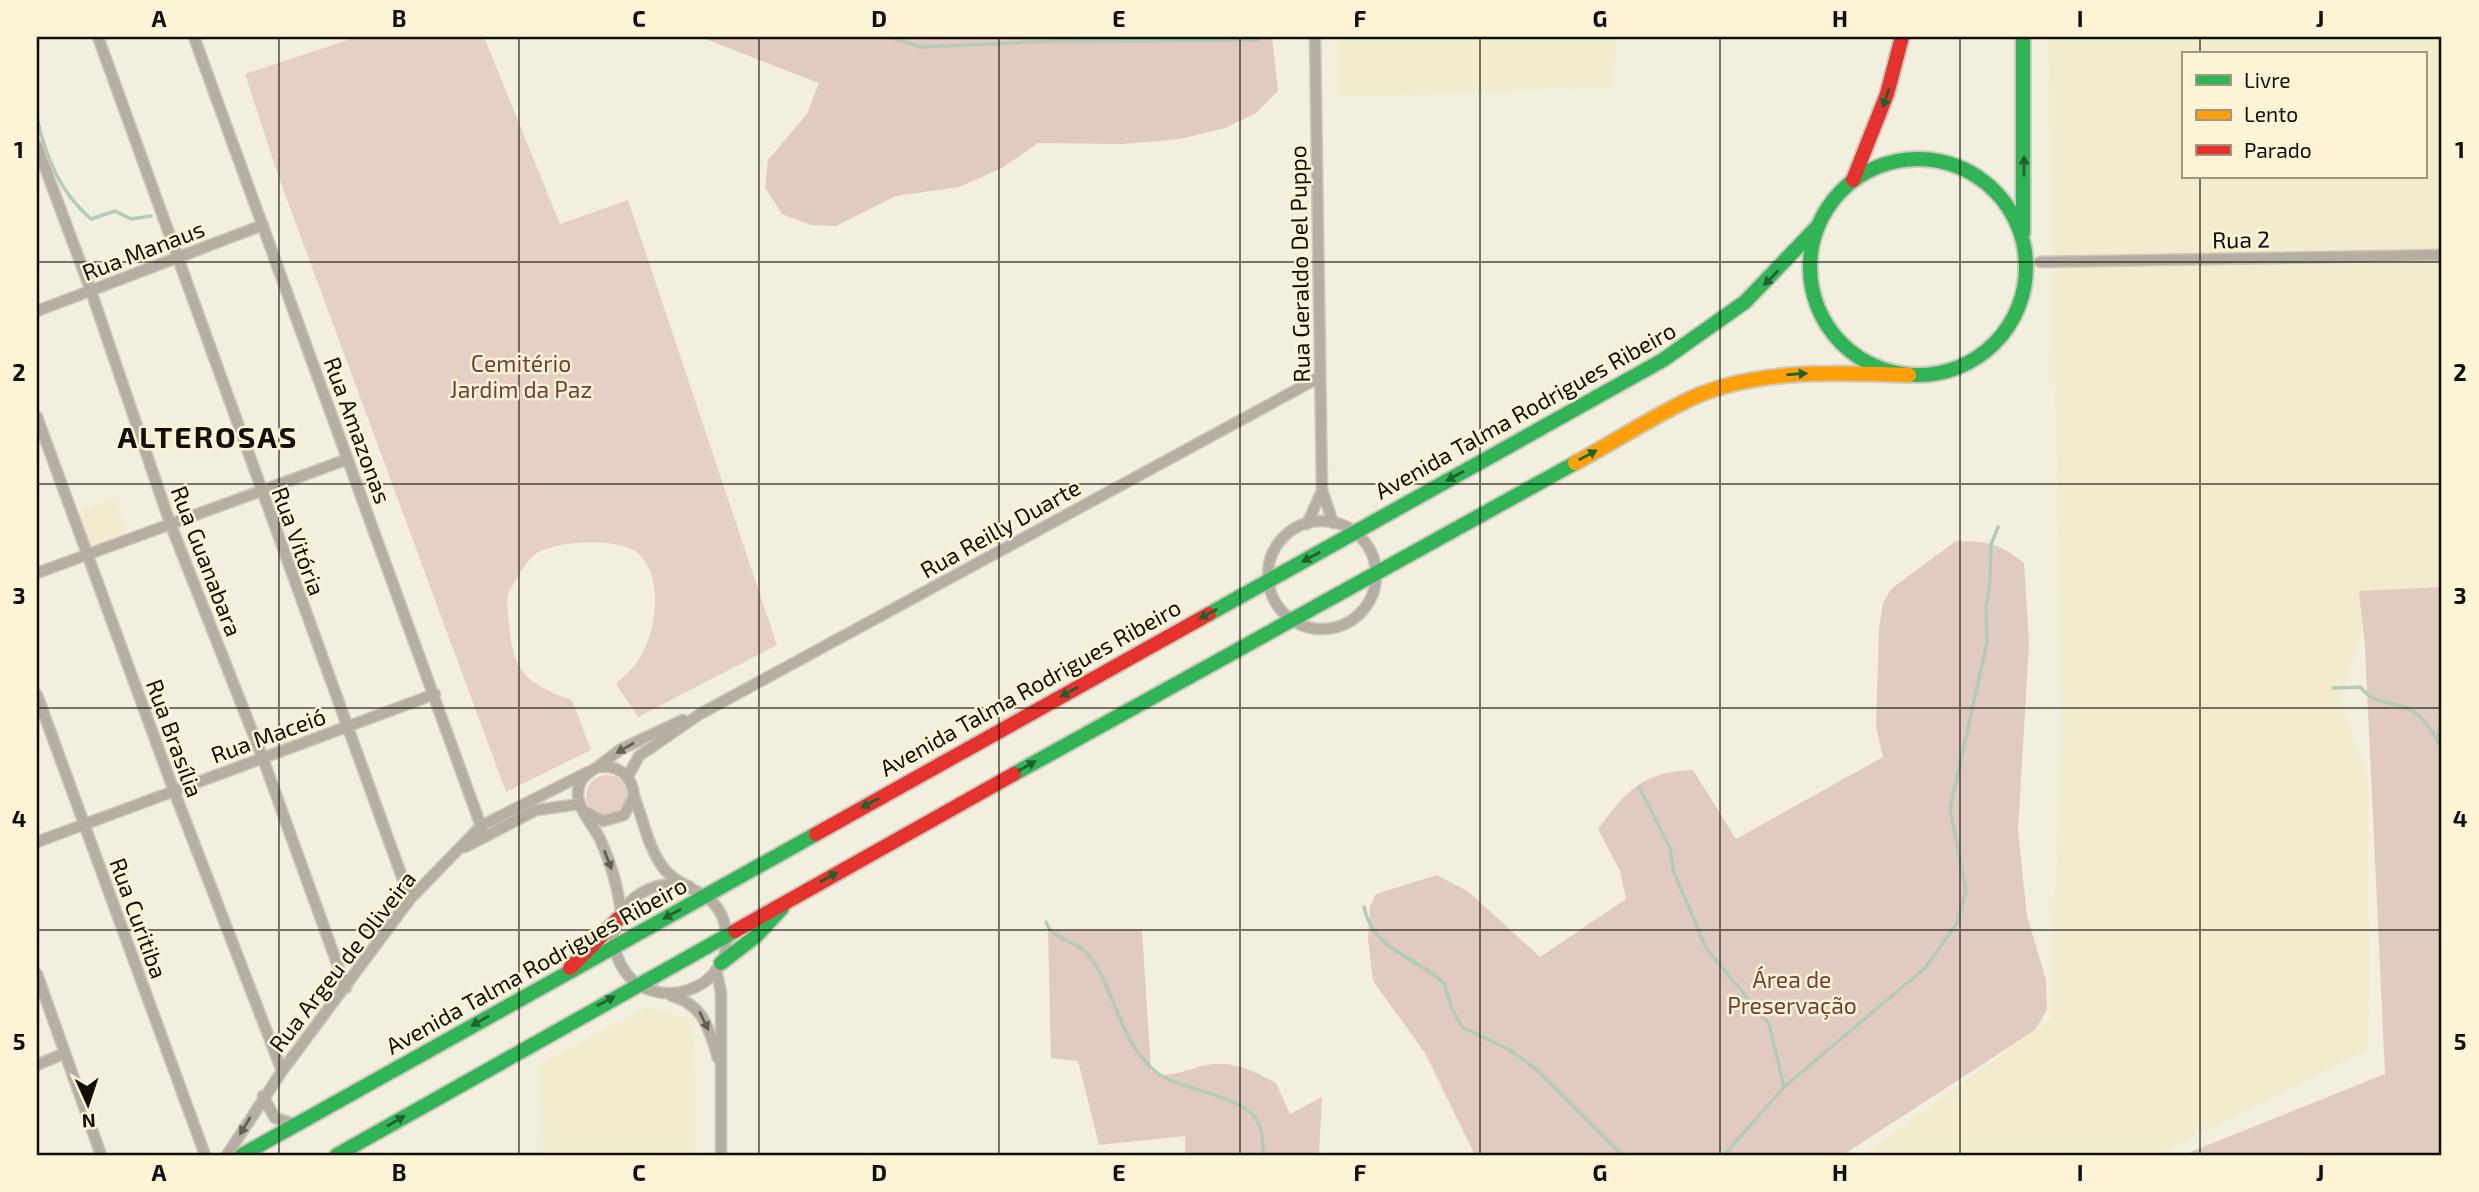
<svg xmlns="http://www.w3.org/2000/svg" width="2479" height="1192" viewBox="0 0 2479 1192" font-family="'Exo 2',sans-serif">
<style>
.built{fill:#f2ebce;fill-rule:evenodd}
.green{fill:#e6cfc5}
.forest{fill:#e1cabf}
.lines{fill:none;stroke-linecap:round;stroke-linejoin:round}
.stream{stroke:#b3cbba;stroke-width:3.5}
.street-casing{stroke:#cdcabd;stroke-width:13}
.fast-casing{stroke:#cdcabd;stroke-width:18}
.slow-casing{stroke:#cdcabd;stroke-width:18}
.jam-casing{stroke:#cdcabd;stroke-width:18}
.street{stroke:#b6aea2;stroke-width:10}
.fast{stroke:#30b455;stroke-width:14}
.slow{stroke:#ff9f0a;stroke-width:14}
.jam{stroke:#e5322d;stroke-width:14}
.oneway{fill:#20612d}
.oneway2{fill:#645e54}
.grid{fill:none;stroke:#110e05;stroke-width:2;stroke-opacity:0.55}
.labels{text-anchor:middle;dominant-baseline:central;stroke-width:5;stroke-linejoin:round;paint-order:stroke}
.street-label{font-size:23px;fill:#110e05;stroke:#fcf4d5}
.park-label{font-size:23px;fill:#743e38;stroke:#fcf4d5}
.district-label{font-size:30px;font-weight:bold;letter-spacing:2px;fill:#110e05;stroke:#fcf4d5}
.neatline{fill:none;stroke:#110e05;stroke-width:2.5}
.grid-label{font-size:23px;text-anchor:middle;font-weight:bold;fill:#110e05}
</style>
<rect width="100%" height="100%" fill="#f3efde"/>
<path class="built" d="M1339,37H1617L1612,87L1339,98Z
M2048,37H2442V596L2372,600L2340,699L2368,777L2369,1049L2156,1155H1862L2050,1020L2062,729ZM2183,54H2425V177H2183Z
M116,498L128,535L92,548L78,511Z
M647,1007L688,1018L694,1040L695,1155H543L540,1063Z"/>
<path class="green" d="M357,37H484L560,224L628,200L777,645L638,717L616,684C623,677 633,669 638,661C656,633 664,582 641,556C623,536 555,540 534,555C529,558 509,589 508,595C506,606 509,620 510,632C513,676 535,687 572,700L591,750L506,792L278,175L245,74Z
M586 796a21 21 0 1 1 42 0a21 21 0 1 1-42 0Z"/>
<path class="forest" d="M700,37H1272L1278,91L1256,113L1225,128L1180,139L1123,144L1038,143L1002,168L959,187L896,196L836,226L811,225L782,214L765,187L768,160L807,114L819,83Z
M1956,541C1987,541 1999,543 2024,563L2029,643L2018,831L2027,916L2046,980L2047,1010L2035,1030L1843,1155H1475L1425,1053L1373,981L1368,939L1370,907L1376,894L1437,875L1469,892L1540,957L1626,899L1620,871L1598,829C1627,790 1642,772 1693,770L1736,839L1883,757L1876,727L1879,629L1883,603L1891,589Z
M2442,587V1155H2183L2385,1074L2365,647L2359,591Z
M1048,930H1142L1151,1071C1168,1082 1194,1065 1214,1064C1237,1062 1256,1072 1276,1083L1290,1114L1322,1097L1319,1155H1185V1136L1099,1145L1078,1061L1051,1058Z"/>
<g class="lines">
<path class="stream" d="M890,37L920,47L1057,41L1259,40
M37,119C47,159 59,191 91,219L115,211L131,219L151,216
M2333,688L2360,687C2378,708 2394,699 2414,712C2427,721 2434,735 2442,748
M2438,739L2442,708
M1639,787L1670,848L1673,870L1706,948L1769,1024L1784,1087
M1364,907C1373,951 1415,956 1444,983L1452,1009L1462,1027L1510,1050L1537,1070L1622,1155
M1046,922C1053,942 1078,939 1090,957C1116,992 1120,1043 1156,1072C1180,1091 1246,1094 1259,1124C1263,1133 1263,1145 1263,1155
M1724,1155L1784,1087L1925,968L1957,923L1966,891L1950,809L1987,642L1986,608L1990,580L1991,545L1998,527"/>
<g class="street-casing">
<path id="street" d="M98,37L410,899
M194,37L485,837
M1315,37L1322,490L1333,523
M37,146L91,291L170,523L262,756L346,988
M2040,262L2442,255
M37,311L263,225
M37,417L174,791L282,1071
M1268 575a54 54 0 1 1 108 0a54 54 0 1 1-108 0Z
M1307,524L1322,491
M37,573L348,459
M37,695L205,1155
M599,766L621,749L683,720
M628,776L639,756L700,714L1320,377
M634,796C643,819 649,851 665,870C687,895 721,889 726,932C734,992 649,1017 621,965C596,918 643,874 689,886
M584,811L603,821L624,815L634,796C632,775 619,765 598,767C586,773 577,781 578,796C580,812 593,825 600,839C611,863 618,887 621,912
M37,842L435,694
M465,847L536,810L580,804
M716,970L721,992V1155
M37,974L101,1155
M672,996C704,1005 709,1029 718,1058
M37,1065L65,1053
M263,1096L275,1118L298,1125
M227,1155L282,1071L410,899L481,826L588,772"/>
</g>
<g class="fast-casing">
<path id="fast" d="M2023,37V233
M1810 267a108 108 0 1 1 216 0a108 108 0 1 1-216 0Z
M1209,614L1663,360L1745,302L1817,227
M1014,774L1575,463
M721,963L756,936L782,908
M242,1155L816,834
M337,1155L735,931"/>
</g>
<g class="slow-casing">
<path id="slow" d="M1575,463C1614,442 1652,417 1692,398C1758,368 1838,373 1909,375"/>
</g>
<g class="jam-casing">
<path id="jam" d="M1853,180L1887,94L1902,37
M816,834L1209,614
M735,931L1014,774
M570,968L618,919"/>
</g>
<use href="#street" class="street"/>
<use href="#fast" class="fast"/>
<use href="#slow" class="slow"/>
<use href="#jam" class="jam"/>
</g>
<defs><path id="oneway-solid" d="M-6-.8H1V-3.2L6.5 0L1 3.2V.8H-6Z" transform="scale(1.75)"/></defs>
<g class="oneway">
<use href="#oneway-solid" transform="translate(1886 98) rotate(109)"/>
<use href="#oneway-solid" transform="translate(2024 166) rotate(-90)"/>
<use href="#oneway-solid" transform="translate(1771 278) rotate(135)"/>
<use href="#oneway-solid" transform="translate(1797 374) rotate(-4)"/>
<use href="#oneway-solid" transform="translate(1588 455) rotate(-29)"/>
<use href="#oneway-solid" transform="translate(1455 476) rotate(151)"/>
<use href="#oneway-solid" transform="translate(1311 557) rotate(151)"/>
<use href="#oneway-solid" transform="translate(1208 614) rotate(151)"/>
<use href="#oneway-solid" transform="translate(1069 692) rotate(151)"/>
<use href="#oneway-solid" transform="translate(1027 766) rotate(-29)"/>
<use href="#oneway-solid" transform="translate(870 803) rotate(151)"/>
<use href="#oneway-solid" transform="translate(829 877) rotate(-29)"/>
<use href="#oneway-solid" transform="translate(672 914) rotate(151)"/>
<use href="#oneway-solid" transform="translate(606 1001) rotate(-29)"/>
<use href="#oneway-solid" transform="translate(480 1021) rotate(150)"/>
<use href="#oneway-solid" transform="translate(396 1121) rotate(-30)"/>
</g>
<g class="oneway2">
<use href="#oneway-solid" transform="translate(625 748) rotate(150)"/>
<use href="#oneway-solid" transform="translate(608 860) rotate(69)"/>
<use href="#oneway-solid" transform="translate(704 1021) rotate(64)"/>
<use href="#oneway-solid" transform="translate(245 1126) rotate(121)"/>
</g>
<path class="grid" d="M279,37V1155M519,37V1155M759,37V1155M999,37V1155M1240,37V1155M1480,37V1155M1720,37V1155M1960,37V1155M2200,37V54M2200,177V1155M37,262H2442M37,484H2442M37,708H2442M37,930H2442"/>
<g class="labels">
<g class="street-label">
<text transform="translate(2241 239) rotate(-1)">Rua 2</text>
<text transform="translate(143 250) rotate(-21)">Rua Manaus</text>
<text transform="translate(1299 264) rotate(-91)">Rua Geraldo Del Puppo</text>
<text transform="translate(1525 410) rotate(-29)">Avenida Talma Rodrigues Ribeiro</text>
<text transform="translate(358 430) rotate(70)">Rua Amazonas</text>
<text transform="translate(1000 528) rotate(-29)">Rua Reilly Duarte</text>
<text transform="translate(299 541) rotate(70)">Rua Vitória</text>
<text transform="translate(207 561) rotate(69)">Rua Guanabara</text>
<text transform="translate(1030 687) rotate(-29)">Avenida Talma Rodrigues Ribeiro</text>
<text transform="translate(268 735) rotate(-20)">Rua Maceió</text>
<text transform="translate(175 738) rotate(70)">Rua Brasília</text>
<text transform="translate(139 918) rotate(70)">Rua Curitiba</text>
<text transform="translate(342 961) rotate(-52)">Rua Argeu de Oliveira</text>
<text transform="translate(536 965) rotate(-29)">Avenida Talma Rodrigues Ribeiro</text>
</g>
<g class="park-label">
<text x="521" y="363">Cemitério<tspan x="521" dy="26">Jardim da Paz</tspan></text>
<text x="1792" y="979">Área de<tspan x="1792" dy="26">Preservação</tspan></text>
</g>
<g class="district-label">
<text x="208" y="436">ALTEROSAS</text>
</g>
</g>
<rect width="2479" height="1192" fill="none" stroke="#fcf4d5" stroke-width="77"/>
<rect x="2182" y="52" width="245" height="126" fill="#fcf4d5" stroke="#9e9882" stroke-width="2"/>
<rect x="2196" y="75" width="35" height="10" fill="#30b455" stroke="#9e9882" stroke-width="2"/>
<text x="2244" y="88" font-size="21" fill="#110e05">Livre</text>
<rect x="2196" y="110" width="35" height="10" fill="#ff9f0a" stroke="#9e9882" stroke-width="2"/>
<text x="2244" y="122" font-size="21" fill="#110e05">Lento</text>
<rect x="2196" y="145" width="35" height="10" fill="#e5322d" stroke="#9e9882" stroke-width="2"/>
<text x="2244" y="158" font-size="21" fill="#110e05">Parado</text>
<g transform="translate(88 1104) rotate(177)" stroke="#fcf4d5" stroke-width="5" paint-order="stroke">
<path d="M0-5L12 26L0 18L-12 26Z" fill="#110e05"/>
<text y="-10" font-size="19" font-weight="bold" text-anchor="middle" fill="#110e05">N</text>
</g>
<rect x="38" y="38" width="2402" height="1116" class="neatline"/>
<g class="grid-label">
<text x="159" y="27">A</text>
<text x="399" y="27">B</text>
<text x="639" y="27">C</text>
<text x="879" y="27">D</text>
<text x="1119" y="27">E</text>
<text x="1360" y="27">F</text>
<text x="1600" y="27">G</text>
<text x="1840" y="27">H</text>
<text x="2080" y="27">I</text>
<text x="2320" y="27">J</text>
<text x="19" y="158">1</text>
<text x="2460" y="158">1</text>
<text x="19" y="381">2</text>
<text x="2460" y="381">2</text>
<text x="19" y="604">3</text>
<text x="2460" y="604">3</text>
<text x="19" y="827">4</text>
<text x="2460" y="827">4</text>
<text x="19" y="1050">5</text>
<text x="2460" y="1050">5</text>
<text x="159" y="1181">A</text>
<text x="399" y="1181">B</text>
<text x="639" y="1181">C</text>
<text x="879" y="1181">D</text>
<text x="1119" y="1181">E</text>
<text x="1360" y="1181">F</text>
<text x="1600" y="1181">G</text>
<text x="1840" y="1181">H</text>
<text x="2080" y="1181">I</text>
<text x="2320" y="1181">J</text>
</g>
</svg>
